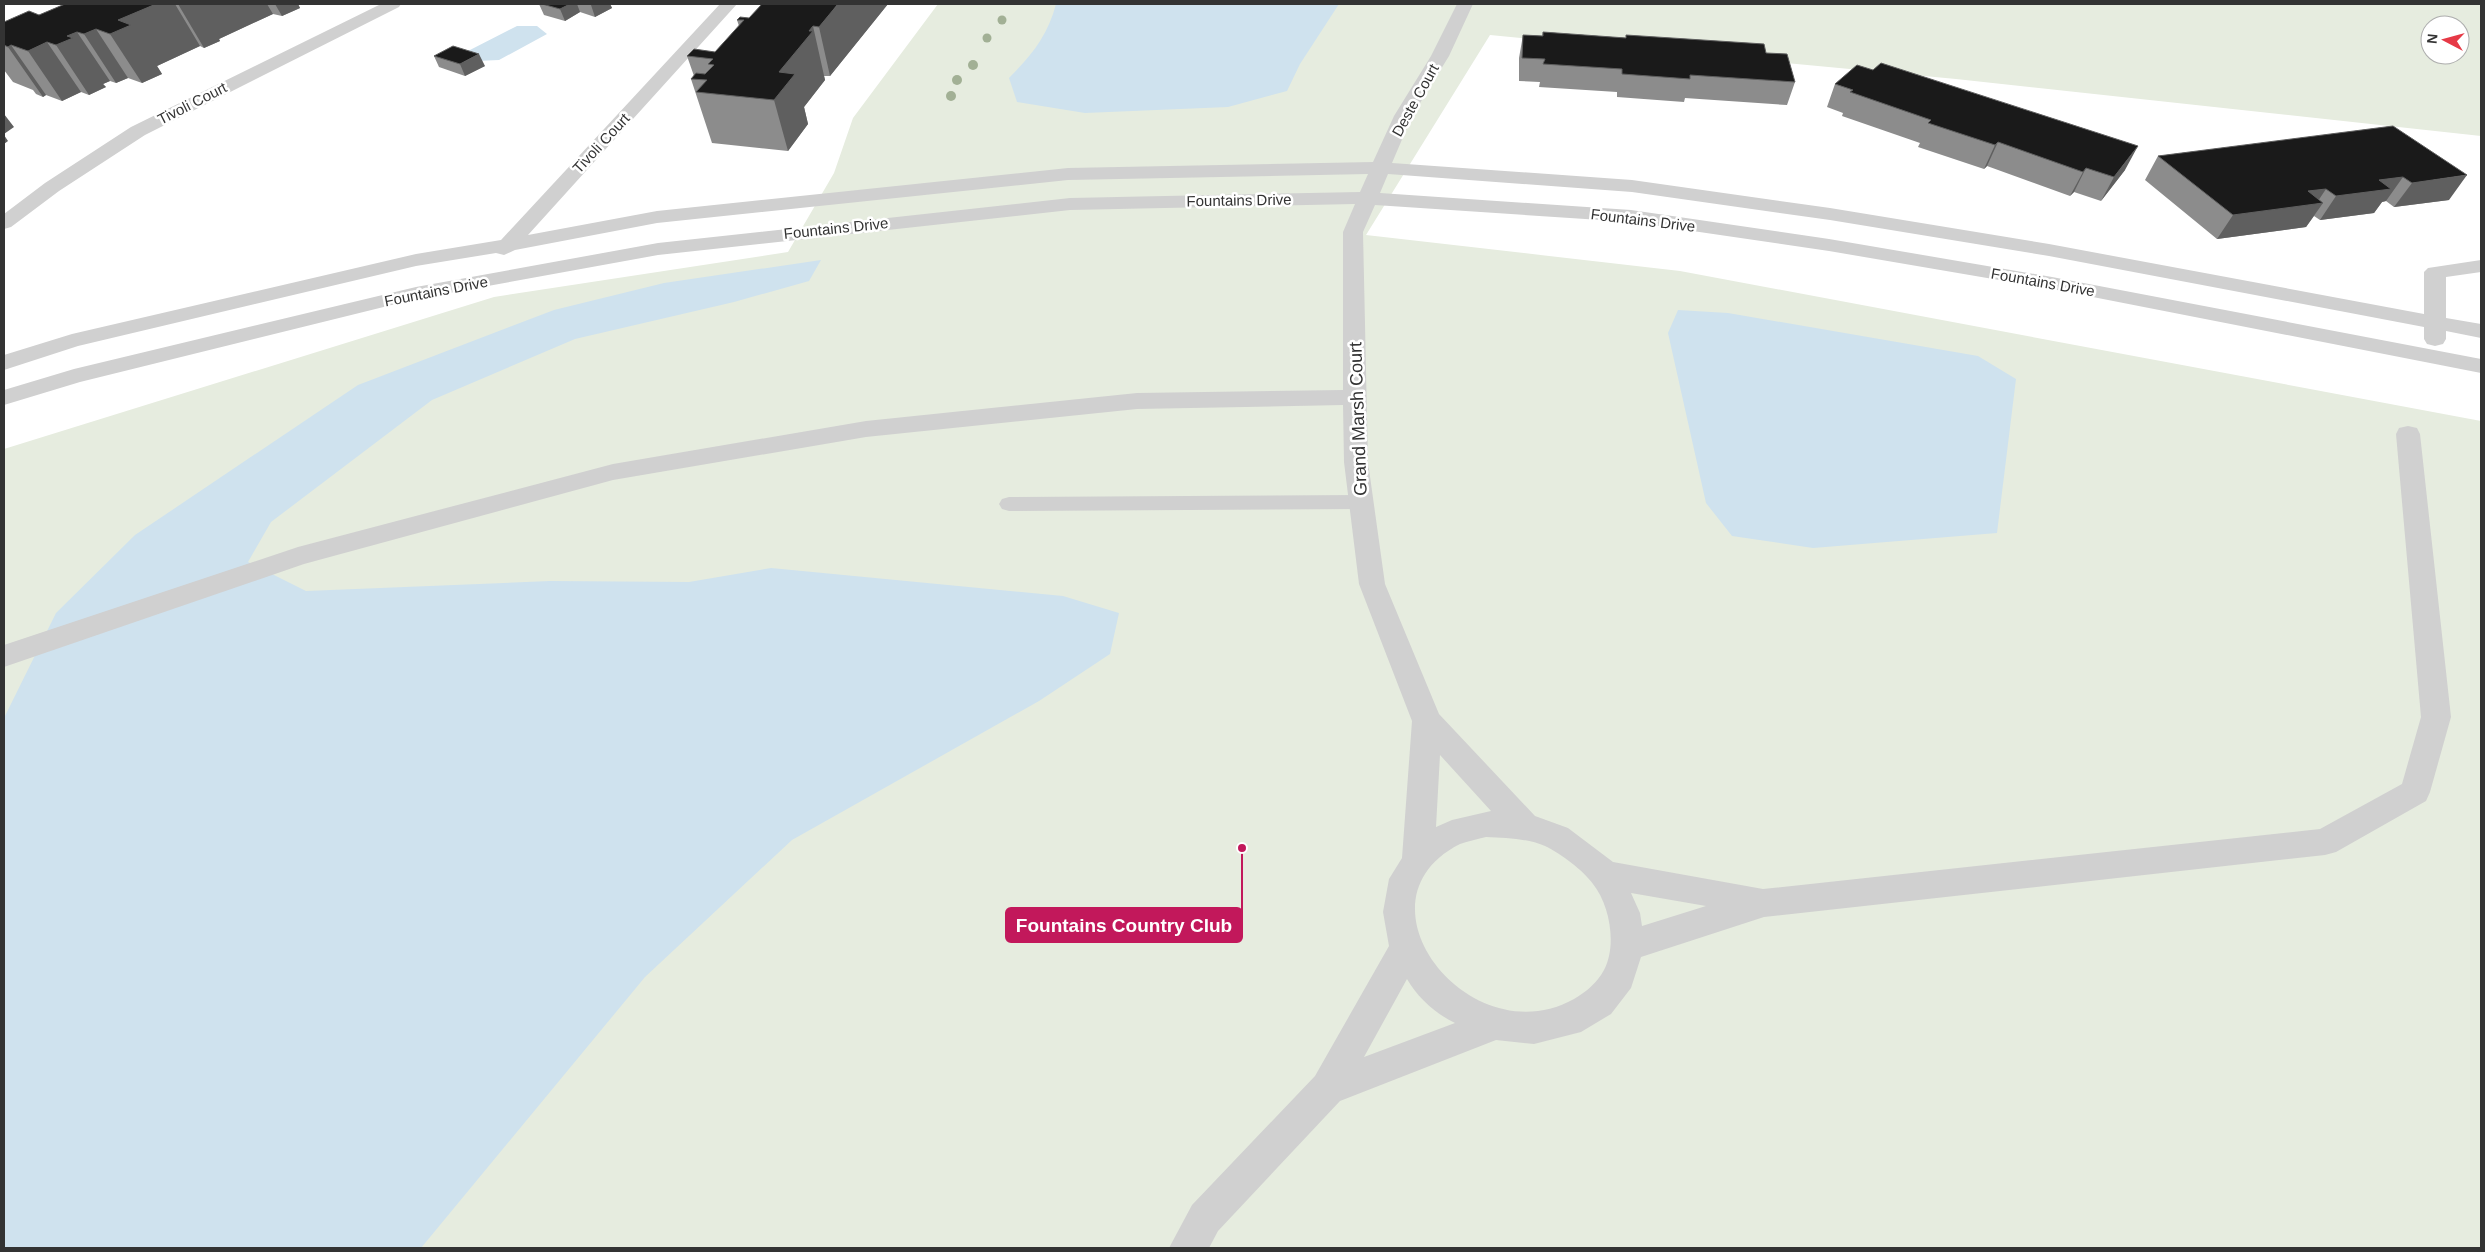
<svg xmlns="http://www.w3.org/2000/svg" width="2485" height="1252" viewBox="0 0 2485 1252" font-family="Arial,sans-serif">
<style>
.green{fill:#e6ecdf;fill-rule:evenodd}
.water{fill:#cfe2ee}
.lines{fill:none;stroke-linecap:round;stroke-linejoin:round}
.lane{fill:#d0d0d0;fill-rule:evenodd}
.street{fill:#d0d0d0;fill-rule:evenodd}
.tree{fill:#a2b095}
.wall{fill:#8c8c8c}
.shaded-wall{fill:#5f5f5f}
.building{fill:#1a1a1a;stroke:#5f5f5f}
.labels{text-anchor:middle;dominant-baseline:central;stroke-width:5;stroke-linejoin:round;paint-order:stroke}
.far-street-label{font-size:15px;fill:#333;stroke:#fff}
.street-label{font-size:18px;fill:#333;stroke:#fff}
.leader{fill:none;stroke:#c2185b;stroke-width:2}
.callout-dot{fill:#c2185b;stroke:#fff;stroke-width:2}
.callout{fill:#c2185b;stroke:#c2185b;stroke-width:2}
.callout-label{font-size:19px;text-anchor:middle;font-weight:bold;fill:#fff}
</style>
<rect width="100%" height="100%" fill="#fff"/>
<path class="green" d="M938,4H2481V136L1956,79L1490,35L1366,235L1680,271L2481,421V1248H4V449L494,297L788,252L834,173L853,118ZM2430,25H2460V55H2430Z"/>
<path class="water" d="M1056,4H1339L1300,64L1287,91L1228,107L1085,113L1017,102L1009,78C1032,55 1048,35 1056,4Z
M517,26H537L547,34L499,60L477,61L468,51Z
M821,260L809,281L734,302L575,339L432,400L271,522L248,562L306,591L550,581L689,582L771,568L1063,596L1119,613L1110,654L1039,701L792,840L645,977L421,1248H4V718L56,613L135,535L358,385L554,310L664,283Z
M1678,310L1728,313L1978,356L2016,379L1997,533L1813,548L1732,536L1706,503L1668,333Z"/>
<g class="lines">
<path class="lane" d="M1361,495L1368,497L1371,502L1368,507L1361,509L1009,511L1002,509L999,504L1002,499L1009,497Z"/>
<path class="street" d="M381,4H401L399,7L145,135L59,191L11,227L4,229V214L45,183L131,127Z
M720,4H737L528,235L657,211L1068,168L1373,162L1394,116L1431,56L1457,4H1473L1449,56L1412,116L1392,163L1632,180L1830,208L2049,244L2424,314V272L2428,268L2481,260V272L2446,277V318L2481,324V338L2446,331V339L2443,344L2435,346L2427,344L2424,339V327L2049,256L1830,220L1632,192L1388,174L1380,193L1631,210L1829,239L2052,277L2481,359V373L2052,289L1829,251L1631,222L1375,205L1363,232L1368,462L1385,584L1439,714L1535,816L1568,828L1613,862L1763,889L2320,829L2402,784L2421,717L2396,434L2399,428L2408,426L2417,428L2420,434L2451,717L2430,792L2426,801L2336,852L2325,855L1764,917L1641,957L1631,988L1611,1014L1581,1032L1534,1044L1496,1040L1340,1101L1218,1231L1209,1248H1169L1192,1205L1315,1076L1389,946L1383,912L1389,879L1402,858L1412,721L1359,584L1344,462L1343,405L1137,409L866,437L613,480L304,564L4,667V645L298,547L613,464L866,421L1137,393L1343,390V232L1355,204L1070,210L658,255L416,299L80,382L4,405V390L74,369L416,287L658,243L1070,198L1360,192L1368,174L1068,180L657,223L515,250L504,255L496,253L416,266L78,346L4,370V355L72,334L416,254L501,240ZM1440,755L1491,811L1452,820L1436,827ZM1486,837C1506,838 1526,838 1545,846C1561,854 1583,870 1593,884C1610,905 1617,946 1604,970C1597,983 1586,992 1574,999C1470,1057 1347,901 1460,844C1468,841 1478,839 1486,837ZM1631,893L1706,906L1642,926L1640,913ZM1407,979C1417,997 1436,1014 1455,1023L1364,1057Z"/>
</g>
<g class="tree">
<circle cx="1002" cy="20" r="4.5"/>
<circle cx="987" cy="38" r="4.5"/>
<circle cx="973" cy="65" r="5"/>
<circle cx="957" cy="80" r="5"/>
<circle cx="951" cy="96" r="5"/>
</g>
<path class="wall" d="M65,4H298L300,8L282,16L273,14L219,39L220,41L204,48L200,46L157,66L162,74L142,83L128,78L116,83L110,81L103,84L106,87L89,95L81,92L62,101L46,95L43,97L36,94L33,90L13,82L4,70V22L39,15Z
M539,4H610L612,8L595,17L580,12L565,21L544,15Z
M888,4L830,76H824L825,80L804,107L808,124L788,151L712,143L691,79L694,76L687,56L715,52L739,26L737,20L749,18Z
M1543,32L1626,38V35L1766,53L1795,82L1787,105L1685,98L1684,102L1617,97V92L1539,87L1540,82L1519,81V58L1523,35L1542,36Z
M434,56L485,66L465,76L439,67Z
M1835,84L2125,170L2101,201L2074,192L2070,196L1987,166L1984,169L1918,147L1920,143L1842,116L1843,113L1827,107Z
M2393,126L2449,200L2394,207L2386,201L2382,202L2374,213L2320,220L2314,216L2306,227L2217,239L2145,180L2158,156Z"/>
<path class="shaded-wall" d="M156,4H175L200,46L157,66L162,74L142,83L110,34L118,20Z
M178,4H267L273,14L219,39L220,41L204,48Z
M275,4H298L300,8L282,16Z
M570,4H577L580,12L565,21L560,9Z
M593,4H610L612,8L595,17L591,5Z
M838,4H888L830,76L819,27Z
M813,26L825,80L804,107L808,124L788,151L774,100L779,72L809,31Z
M96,29L128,78L116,83L84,34Z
M77,32L110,81L103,84L106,87L89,95L56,45L67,36Z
M47,42L81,92L62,101L28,51Z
M11,45L46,95L43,97L8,47Z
M479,54L485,66L465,76L460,64Z
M4,114L14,127L4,134Z
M4,135L8,141L4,144Z
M1998,142L1987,166L1984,169L1995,145Z
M2138,146L2125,170L2101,201L2114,177Z
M2086,168L2074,192L2070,196L2083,172Z
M2467,175L2449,200L2394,207L2412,183Z
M2403,177L2386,201L2382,202L2374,213L2320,220L2336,196L2379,180Z
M2326,189L2316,204L2323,203L2306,227L2217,239L2233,215L2308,191Z"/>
<path class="building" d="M65,4H156L118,20L131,25L110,34L96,29L84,34L77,32L67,36L73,38L56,45L47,42L28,51L11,45L8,47L4,45V22L29,11L39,15Z
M542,4H570L560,9Z
M762,4H838L819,27L813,26L809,31H813L779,72L795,74L774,100L696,92L707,80L691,79L696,73L705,74L714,65L708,64L713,59L687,56L694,49L715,52L744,20H737L740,17L749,18Z
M1543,32L1626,38V35L1764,44L1766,53L1787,54L1795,82L1690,75V79L1622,74V69L1543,64L1545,59L1522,58L1523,35L1543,36Z
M453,46L479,54L460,64L434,56Z
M1881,63L2138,146L2114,177L2086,168L2083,172L1998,142L1995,145L1928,123L1931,120L1850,92L1853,90L1835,84L1857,65L1873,70Z
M2393,126L2467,175L2412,183L2403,177L2379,180L2391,189L2336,196L2326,189L2308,191L2323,203L2233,215L2158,156Z"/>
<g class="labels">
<g class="far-street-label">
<text transform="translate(1415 100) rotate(-61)">Deste Court</text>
<text transform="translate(192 103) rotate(-27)">Tivoli Court</text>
<text transform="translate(601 143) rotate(-47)">Tivoli Court</text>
<text transform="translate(1239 200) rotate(-1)">Fountains Drive</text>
<text transform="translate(1643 220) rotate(7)">Fountains Drive</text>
<text transform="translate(836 228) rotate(-6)">Fountains Drive</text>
<text transform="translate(2043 282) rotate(10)">Fountains Drive</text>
<text transform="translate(436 291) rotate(-11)">Fountains Drive</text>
</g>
<g class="street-label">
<text transform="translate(1358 419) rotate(-92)">Grand Marsh Court</text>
</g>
</g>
<path class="leader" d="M1242 848L1242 925"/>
<circle class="callout-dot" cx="1242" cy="848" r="5"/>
<rect class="callout" x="1006" y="908" width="236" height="34" rx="5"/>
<g class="callout-label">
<text x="1124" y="932">Fountains Country Club</text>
</g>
<rect width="2485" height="1252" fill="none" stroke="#333333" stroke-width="10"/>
<g transform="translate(2445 40) rotate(276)"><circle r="24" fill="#ffffff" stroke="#adadad"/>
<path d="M0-4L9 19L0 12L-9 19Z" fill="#e63946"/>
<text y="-8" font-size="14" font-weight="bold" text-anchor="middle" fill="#333333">N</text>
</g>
</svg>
